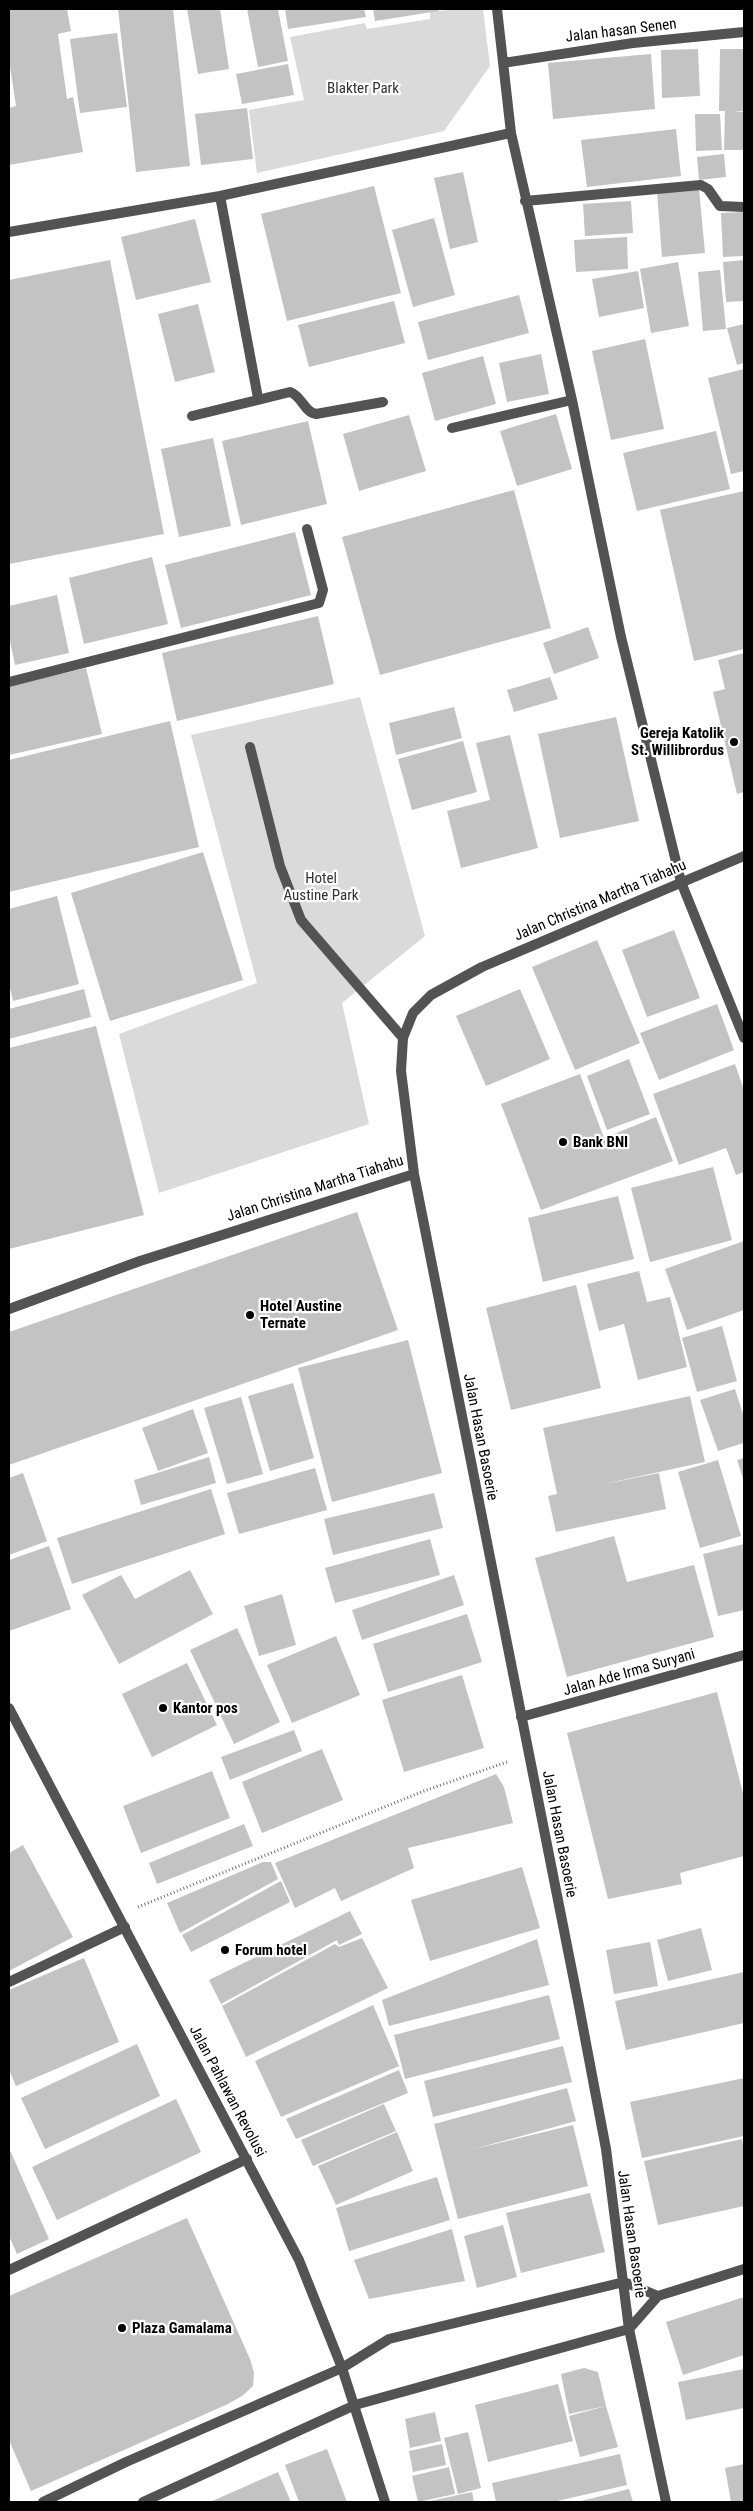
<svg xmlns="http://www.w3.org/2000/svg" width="753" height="2511" viewBox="0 0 753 2511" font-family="'Roboto Condensed',sans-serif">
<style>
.green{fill:#dadada}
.building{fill:#c3c3c3}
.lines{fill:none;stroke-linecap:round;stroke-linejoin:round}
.path{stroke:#757575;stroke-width:3;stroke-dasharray:1 2.5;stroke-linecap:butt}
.service{stroke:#535353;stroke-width:10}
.minor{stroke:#535353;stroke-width:10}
.tertiary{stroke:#535353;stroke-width:10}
.poi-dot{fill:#000;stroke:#fff;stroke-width:2}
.labels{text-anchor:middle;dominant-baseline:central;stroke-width:4.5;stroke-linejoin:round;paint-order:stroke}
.street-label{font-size:15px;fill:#000;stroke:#fff}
.park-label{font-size:15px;fill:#313131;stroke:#fff}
.poi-label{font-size:15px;font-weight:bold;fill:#000;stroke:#fff;text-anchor:start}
</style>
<rect width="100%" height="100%" fill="#fff"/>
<path class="green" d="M457,9H483L490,66L444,131L257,173L249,110L304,100L290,37L365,23L367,29L430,19V12Z
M360,697L425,936L342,1003L369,1124L159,1193L119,1034L257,983L191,735Z"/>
<path class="building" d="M9,9H67L71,31L58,34L67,99L73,97L83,152L9,165V108L16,106L9,60Z
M118,9H173L190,166L136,172Z
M187,9H220L229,69L198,74Z
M247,9H278L288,61L258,67Z
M285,9H364L366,17L288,29Z
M373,9H438L439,11L375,21Z
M117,33L127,107L80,113L70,39Z
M698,49L700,96L662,98L661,50Z
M720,49H744V111L733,112H744V150H724L725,111H719Z
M651,54L655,109L553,119L548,63Z
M288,64L294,95L242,104L236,74Z
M247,108L253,159L201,165L195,114Z
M695,114H720L722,150L696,151Z
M676,129L681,176L587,187L581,140Z
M724,154L726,177L699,180L697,157Z
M463,172L478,242L450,249L434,178Z
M374,186L401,293L287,321L261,214Z
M699,189L705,253L662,257L657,192Z
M631,201L633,233L585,236L583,204Z
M744,212V256L723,257L721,213Z
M434,218L455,295L413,307L392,230Z
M195,219L211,282L136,300L121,237Z
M627,237L628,269L576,272L574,240Z
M110,260L164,534L9,564V280Z
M744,260V301L726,302L723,262Z
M678,262L689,326L651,333L640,269Z
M720,270L726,329L703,331L698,272Z
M638,271L644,308L599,317L592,279Z
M519,295L529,333L428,360L418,322Z
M394,301L405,343L309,367L298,325Z
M198,304L215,372L175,382L158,314Z
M744,324V363L737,365L727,328Z
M645,339L664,429L611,440L592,351Z
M541,354L549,394L507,402L499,363Z
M483,356L496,404L435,421L422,373Z
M744,369V471L731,474L708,378Z
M556,414L572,469L517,486L500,431Z
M409,415L426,471L359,491L343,434Z
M308,421L327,504L241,525L222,441Z
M716,431L730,489L637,511L623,453Z
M213,438L231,526L179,537L161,449Z
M514,490L551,628L380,675L342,537Z
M744,491V649L694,661L660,510Z
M295,532L311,595L181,628L165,565Z
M152,557L168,624L84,644L69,578Z
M57,595L69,653L15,665L9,636V606Z
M318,616L334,684L177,721L162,653Z
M588,627L599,658L554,674L543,643Z
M744,653V792L737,794L713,692L725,689L718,660Z
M86,668L102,734L9,755V686Z
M550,677L558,699L514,712L507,690Z
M454,707L462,738L396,755L389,723Z
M616,717L639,821L560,838L538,734Z
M170,721L199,847L9,892V760Z
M510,735L538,848L461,868L447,811L490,800L476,743Z
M463,741L477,792L412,810L398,759Z
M203,852L243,980L110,1021L71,893Z
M57,896L79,984L13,1001L9,984V909Z
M674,930L700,998L647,1017L622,950Z
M597,940L640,1043L575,1070L532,967Z
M84,989L91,1017L9,1039V1009Z
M520,989L550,1059L486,1086L456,1016Z
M717,1004L734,1050L659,1080L640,1033Z
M96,1026L144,1215L9,1249V1048Z
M629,1059L650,1114L607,1130L587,1076Z
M735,1064L744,1090V1172L736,1175L726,1148L679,1165L653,1094Z
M580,1074L604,1138L656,1117L673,1161L541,1210L501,1104Z
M713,1167L732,1240L650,1262L631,1188Z
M618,1196L634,1259L543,1282L528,1218Z
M357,1212L398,1330L9,1465V1332Z
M744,1241V1310L687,1330L665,1269Z
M639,1271L647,1302L670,1297L687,1367L638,1380L624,1324L599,1331L587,1284Z
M576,1285L601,1388L511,1410L486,1308Z
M722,1326L737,1381L697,1392L682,1338Z
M408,1340L442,1473L332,1502L298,1368Z
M293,1383L314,1458L270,1471L248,1396Z
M735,1389L744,1417V1443L718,1451L700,1400Z
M690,1396L705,1462L599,1485L659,1473L666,1509L556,1532L548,1496L557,1494L543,1428Z
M241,1397L263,1474L227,1484L204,1408Z
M193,1409L208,1453L158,1471L142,1428Z
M209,1457L216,1483L141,1505L134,1480Z
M744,1458V1482L737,1460Z
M718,1460L741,1536L700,1548L678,1472Z
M315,1468L327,1510L239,1534L227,1493Z
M23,1473L47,1541L9,1555V1478Z
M211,1489L225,1534L72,1584L57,1538Z
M434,1493L443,1528L333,1555L324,1519Z
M614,1536L627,1582L694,1565L714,1637L567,1677L535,1558Z
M430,1539L440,1575L335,1603L325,1568Z
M744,1544V1610L718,1616L703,1554Z
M49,1546L71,1609L9,1631V1560Z
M190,1570L213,1614L119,1664L82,1595L121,1575L135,1599Z
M454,1575L464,1605L362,1640L352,1610Z
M282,1594L296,1645L259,1656L244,1606Z
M467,1614L482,1662L388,1692L373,1644Z
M237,1628L280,1722L234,1744L190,1650Z
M336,1636L360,1695L292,1723L267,1665Z
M187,1663L217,1725L152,1757L122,1694Z
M462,1675L484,1748L404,1772L382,1700Z
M717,1692L744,1797V1856L680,1873L682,1884L608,1899L567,1733Z
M294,1730L302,1751L230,1780L221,1757Z
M322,1749L343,1800L262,1833L242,1782Z
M212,1771L230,1818L141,1853L123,1806Z
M496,1774L504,1787L513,1823L408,1848L414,1868L341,1901L335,1888L295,1908L275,1863Z
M244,1824L253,1846L157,1884L149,1863Z
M23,1845L73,1937L9,1971V1853Z
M263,1862H271L278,1879L180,1933L167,1903Z
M522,1867L540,1928L430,1961L411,1900Z
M281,1881L290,1902L191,1952L182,1935Z
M350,1911L362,1934L339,1945L337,1940L221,2004L209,1980Z
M701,1928L712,1970L668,1981L657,1940Z
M362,1938L388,1988L246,2057L222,2006L335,1944L339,1947Z
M537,1939L549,1985L389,2026L382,2000Z
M650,1942L658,1986L614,1994L606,1950Z
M84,1958L119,2042L16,2086L9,2070V1990Z
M744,1972V2023L626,2050L615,2001Z
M549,1995L560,2039L405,2079L394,2035Z
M373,2005L399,2066L281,2117L255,2061Z
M137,2044L160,2096L45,2149L21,2098Z
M563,2046L572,2082L433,2117L424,2081Z
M399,2070L408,2093L296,2139L286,2119Z
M744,2078V2136L642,2158L630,2102Z
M567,2088L576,2121L474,2149L573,2125L588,2186L458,2219L434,2124Z
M176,2099L201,2152L57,2220L32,2167Z
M384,2104L396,2131L313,2166L301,2140Z
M397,2132L413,2171L336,2205L318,2166Z
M742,2139L744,2150V2206L658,2225L644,2161Z
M9,2148L49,2239L17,2254L9,2236Z
M437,2177L450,2220L349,2251L336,2208Z
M590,2193L605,2252L521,2273L506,2213Z
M187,2218L250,2359L254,2373L253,2386L242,2396L228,2404L31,2491L9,2440V2296Z
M503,2225L517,2277L477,2288L464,2236Z
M452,2229L465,2281L369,2299L354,2260Z
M744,2297V2355L683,2375L666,2322Z
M584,2368L598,2372L606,2406L569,2414L561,2374Z
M744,2369V2408L686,2420L678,2382Z
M558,2384L573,2441L488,2462L475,2405Z
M606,2406L618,2447L580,2457L569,2416Z
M435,2412L441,2441L410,2448L405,2419Z
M468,2432L481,2488L458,2494L444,2438Z
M442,2444L446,2465L413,2472L409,2451Z
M327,2449L347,2502H299L285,2465Z
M620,2454L627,2485L553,2502H496L492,2483Z
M744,2464V2502H731L725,2468Z
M449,2467L455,2494L418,2502L412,2476Z
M278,2472L291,2502H210Z
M629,2489L633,2502H577Z
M472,2492L474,2502H430V2501Z"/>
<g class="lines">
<path class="path" d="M138,1907L424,1791L507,1762"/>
<path class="service" d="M250,747L280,866L301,920L403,1038
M9,1982L125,1927"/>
<path class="minor" d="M497,9L511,133
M503,63L633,43L744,32
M220,196L258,398
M525,201L701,185L708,189L720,206L744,207
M9,232L220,196L511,133L572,400L621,637L681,882L744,1038
M192,416L290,392C302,396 304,412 316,414L383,402
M452,428L572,400
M9,682L319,603L323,590L307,529
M9,1309L140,1261L414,1174
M521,1717L744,1655
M9,2270L247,2159
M658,2296L744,2269
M43,2502L126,2462L342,2368L389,2339L624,2282L658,2296
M143,2502L355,2405L629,2329L658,2296
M666,2502L629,2329L606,2149L578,2001L414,1174L401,1071L403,1038L413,1013L431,995L482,967L744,856"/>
<path class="tertiary" d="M9,1708L299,2260L342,2368L385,2502"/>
</g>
<g class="poi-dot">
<circle cx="734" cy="742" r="5"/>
<circle cx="563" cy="1142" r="5"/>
<circle cx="250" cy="1315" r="5"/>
<circle cx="163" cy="1708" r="5"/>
<circle cx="225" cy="1950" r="5"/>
<circle cx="122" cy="2328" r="5"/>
</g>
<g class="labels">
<g class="street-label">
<text transform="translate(621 30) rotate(-7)">Jalan hasan Senen</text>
<text transform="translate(600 900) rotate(-23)">Jalan Christina Martha Tiahahu</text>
<text transform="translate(315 1188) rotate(-18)">Jalan Christina Martha Tiahahu</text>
<text transform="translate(481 1437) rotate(79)">Jalan Hasan Basoerie</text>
<text transform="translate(629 1672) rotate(-16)">Jalan Ade Irma Suryani</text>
<text transform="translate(560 1834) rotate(79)">Jalan Hasan Basoerie</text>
<text transform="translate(228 2091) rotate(62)">Jalan Pahlawan Revolusi</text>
<text transform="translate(632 2234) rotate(82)">Jalan Hasan Basoerie</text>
</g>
<g class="park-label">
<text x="363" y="88">Blakter Park</text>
<text x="321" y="878">Hotel<tspan x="321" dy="17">Austine Park</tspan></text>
</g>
<g class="poi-label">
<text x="724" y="733" text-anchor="end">Gereja Katolik<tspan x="724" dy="17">St. Willibrordus</tspan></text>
<text x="573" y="1142">Bank BNI</text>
<text x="260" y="1306">Hotel Austine<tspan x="260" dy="17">Ternate</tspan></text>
<text x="173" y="1708">Kantor pos</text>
<text x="235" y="1950">Forum hotel</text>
<text x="132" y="2328">Plaza Gamalama</text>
</g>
</g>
<rect width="753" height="2511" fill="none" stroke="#000000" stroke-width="20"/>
</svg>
